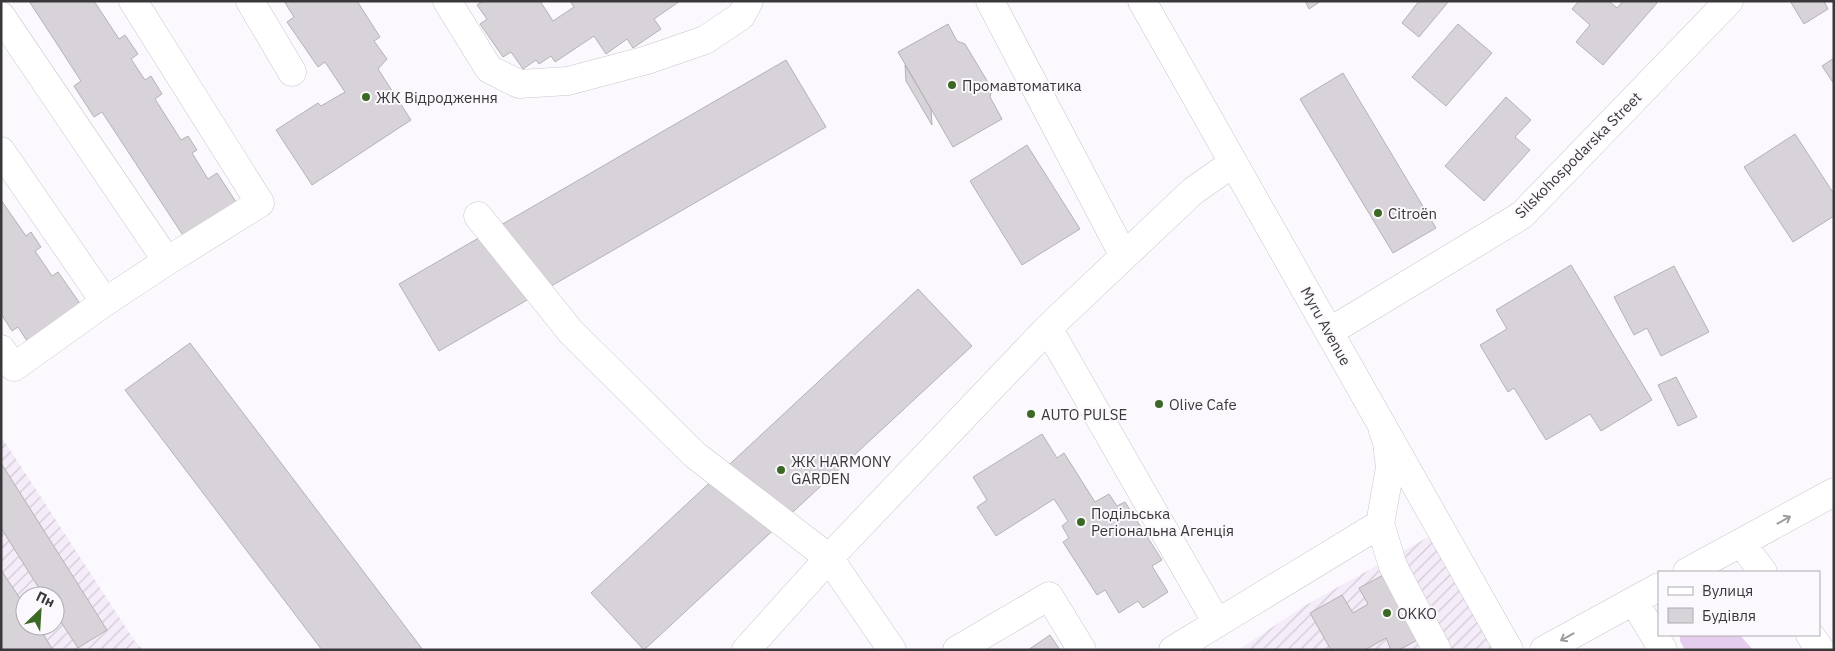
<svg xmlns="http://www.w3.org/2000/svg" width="1835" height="651" viewBox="0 0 1835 651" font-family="'IBM Plex Sans',sans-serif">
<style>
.industrial{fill:url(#industrial-furrows);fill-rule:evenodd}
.green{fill:#e4cdee}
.building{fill:#d7d3d8;stroke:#b5b2b6}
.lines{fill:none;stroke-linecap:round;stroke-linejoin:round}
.minor-casing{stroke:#c9c6cb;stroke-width:29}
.major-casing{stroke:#c9c6cb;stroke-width:29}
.minor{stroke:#fff;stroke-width:28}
.major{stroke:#fff;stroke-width:28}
.oneway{stroke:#9c9c9c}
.poi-dot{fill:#3c6826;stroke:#fcf9fe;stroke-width:2}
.labels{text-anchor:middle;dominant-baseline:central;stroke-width:4;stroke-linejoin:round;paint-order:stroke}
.poi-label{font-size:15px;fill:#3a383a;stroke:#fcf9fe;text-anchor:start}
.street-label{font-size:15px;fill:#3a383a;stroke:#fcf9fe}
</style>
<defs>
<pattern id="industrial-furrows" width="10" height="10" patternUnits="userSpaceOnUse" patternTransform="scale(1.25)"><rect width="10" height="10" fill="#f4ecf8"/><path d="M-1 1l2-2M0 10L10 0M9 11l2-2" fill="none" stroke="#d2cbd5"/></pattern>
</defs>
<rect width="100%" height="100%" fill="#fcf9fe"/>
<path class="industrial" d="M1,436L134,640L143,650H1ZM25,596H55V626H25Z
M1430,536L1494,650H1238L1306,605Z"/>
<path class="green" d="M1680,635H1740L1753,650H1685L1680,641Z"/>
<path class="building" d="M29,1H94L119,39L125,35L138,54L131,59L145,80L151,76L162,94L155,99L181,140L188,136L197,150L192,153L208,179L217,173L238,205L186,240L102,112L94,117L74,86L81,81Z
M284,1H357L380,37L374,41L387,59L378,69L411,120L312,185L276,130L318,103L321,106L345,92L325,62L318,67L287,22L294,17Z
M483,1H540L553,21L574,7L570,1H680L654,19L661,29L633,48L627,39L606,54L594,36L555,62L551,56L539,64L536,60L523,69L511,52L503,57L480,24L487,19L477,5Z
M1305,1H1321L1309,9Z
M1419,1H1449L1419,37L1402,23Z
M1579,1H1609L1617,8L1623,1H1655L1657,3L1603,65L1576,42L1590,25L1572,9Z
M1790,1H1824L1828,9L1804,24Z
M948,24L957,41L965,44L992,89L990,97L1002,119L953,147L898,52Z
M1458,24L1492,53L1446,106L1412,77Z
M1834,58V84L1822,66Z
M786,60L826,127L439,351L399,284Z
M905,65L931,109L932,125L906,81Z
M1343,73L1436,228L1393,253L1300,99Z
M1506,97L1531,120L1515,137L1530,150L1484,201L1445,166Z
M1795,134L1834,194V216L1793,242L1744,167Z
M1027,145L1080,229L1022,265L970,181Z
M1,200L26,236L31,232L41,247L35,251L52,276L58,272L81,305L27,341L18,327L12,331L1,314Z
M1571,265L1652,400L1601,431L1590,414L1546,440L1514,388L1508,392L1480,345L1507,329L1496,310Z
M1674,266L1709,332L1661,356L1647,328L1634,335L1614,297Z
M918,289L972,346L644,650L591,593Z
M190,343L423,650H322L125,390Z
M1676,377L1697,417L1678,426L1658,385Z
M1042,434L1057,458L1064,453L1095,502L1109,494L1117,506L1125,502L1162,560L1152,566L1168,592L1143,608L1138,601L1119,613L1105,590L1097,595L1063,542L1069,538L1062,526L1068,521L1054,499L996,536L977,507L987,500L973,477Z
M1,463L107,630L78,648L55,613V596H44L1,528Z
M1,570L25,606V626H38L53,650H1Z
M1387,573L1423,637L1399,650H1391L1386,638L1365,650H1331L1310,613L1342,595L1353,613L1368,604L1359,588Z
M1050,635L1060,650H1028Z"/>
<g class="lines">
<g class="minor-casing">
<path id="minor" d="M133,1L260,203L167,261
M250,1L292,72
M447,1L489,69L519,84L568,81L647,60L705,40L741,16L749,1
M990,1L1124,256
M1,16L167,261L105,302L1,151
M478,216L571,332L695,455L829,558L892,650
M1048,328L1217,623
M1329,332L1522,215L1729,1
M1,349L14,367L105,302
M1383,431L1387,442L1390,468L1380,524L1393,566L1437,650
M1741,543L1763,572
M1687,572L1834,492
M1634,601L1663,650
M1810,635L1821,650
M746,650L829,558L1048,328L1193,191L1233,163
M957,650L1049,596L1082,650
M1173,650L1380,524
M1544,650L1659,587"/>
</g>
<g class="major-casing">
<path id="major" d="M1142,1L1509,650"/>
</g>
<use href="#minor" class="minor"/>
<use href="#major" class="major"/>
</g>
<defs><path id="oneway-shaft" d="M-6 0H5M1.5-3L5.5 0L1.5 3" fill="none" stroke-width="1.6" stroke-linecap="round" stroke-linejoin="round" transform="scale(1.25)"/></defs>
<g class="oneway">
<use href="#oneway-shaft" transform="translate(1784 520) rotate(-29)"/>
<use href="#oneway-shaft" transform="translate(1567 637) rotate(151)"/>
</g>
<g class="poi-dot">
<circle cx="952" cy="85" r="5"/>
<circle cx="366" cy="97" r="5"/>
<circle cx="1378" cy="213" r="5"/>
<circle cx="1159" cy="404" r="5"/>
<circle cx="1031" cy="414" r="5"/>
<circle cx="781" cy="470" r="5"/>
<circle cx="1081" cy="522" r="5"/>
<circle cx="1387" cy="613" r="5"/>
</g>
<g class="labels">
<g class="poi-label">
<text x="962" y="85">Промавтоматика</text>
<text x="376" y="97">ЖК Відродження</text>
<text x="1388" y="213">Citroën</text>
<text x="1169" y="404">Olive Cafe</text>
<text x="1041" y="414">AUTO PULSE</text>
<text x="791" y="461">ЖК HARMONY<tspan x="791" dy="17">GARDEN</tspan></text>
<text x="1091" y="513">Подільська<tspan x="1091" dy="17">Регіональна Агенція</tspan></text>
<text x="1397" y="613">OKKO</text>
</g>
<g class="street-label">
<text transform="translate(1578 155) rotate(-45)">Silskohospodarska Street</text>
<text transform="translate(1326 326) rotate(61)">Myru Avenue</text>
</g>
</g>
<rect width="1835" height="651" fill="none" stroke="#3a383a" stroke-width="5"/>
<rect x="1658" y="571" width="162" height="65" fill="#fcf9fe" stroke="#aeacb0"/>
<rect x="1668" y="587" width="25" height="8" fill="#ffffff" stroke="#aeacb0"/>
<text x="1702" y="596" font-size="15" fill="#3a383a">Вулиця</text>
<rect x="1668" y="608" width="25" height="15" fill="#d7d3d8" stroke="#aeacb0"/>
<text x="1702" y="621" font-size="15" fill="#3a383a">Будівля</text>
<g transform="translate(40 611) rotate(25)"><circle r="24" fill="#fcf9fe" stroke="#aeacb0"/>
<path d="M0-4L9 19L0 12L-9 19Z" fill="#3c6826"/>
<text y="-8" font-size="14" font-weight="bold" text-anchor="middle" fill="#3a383a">Пн</text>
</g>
</svg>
